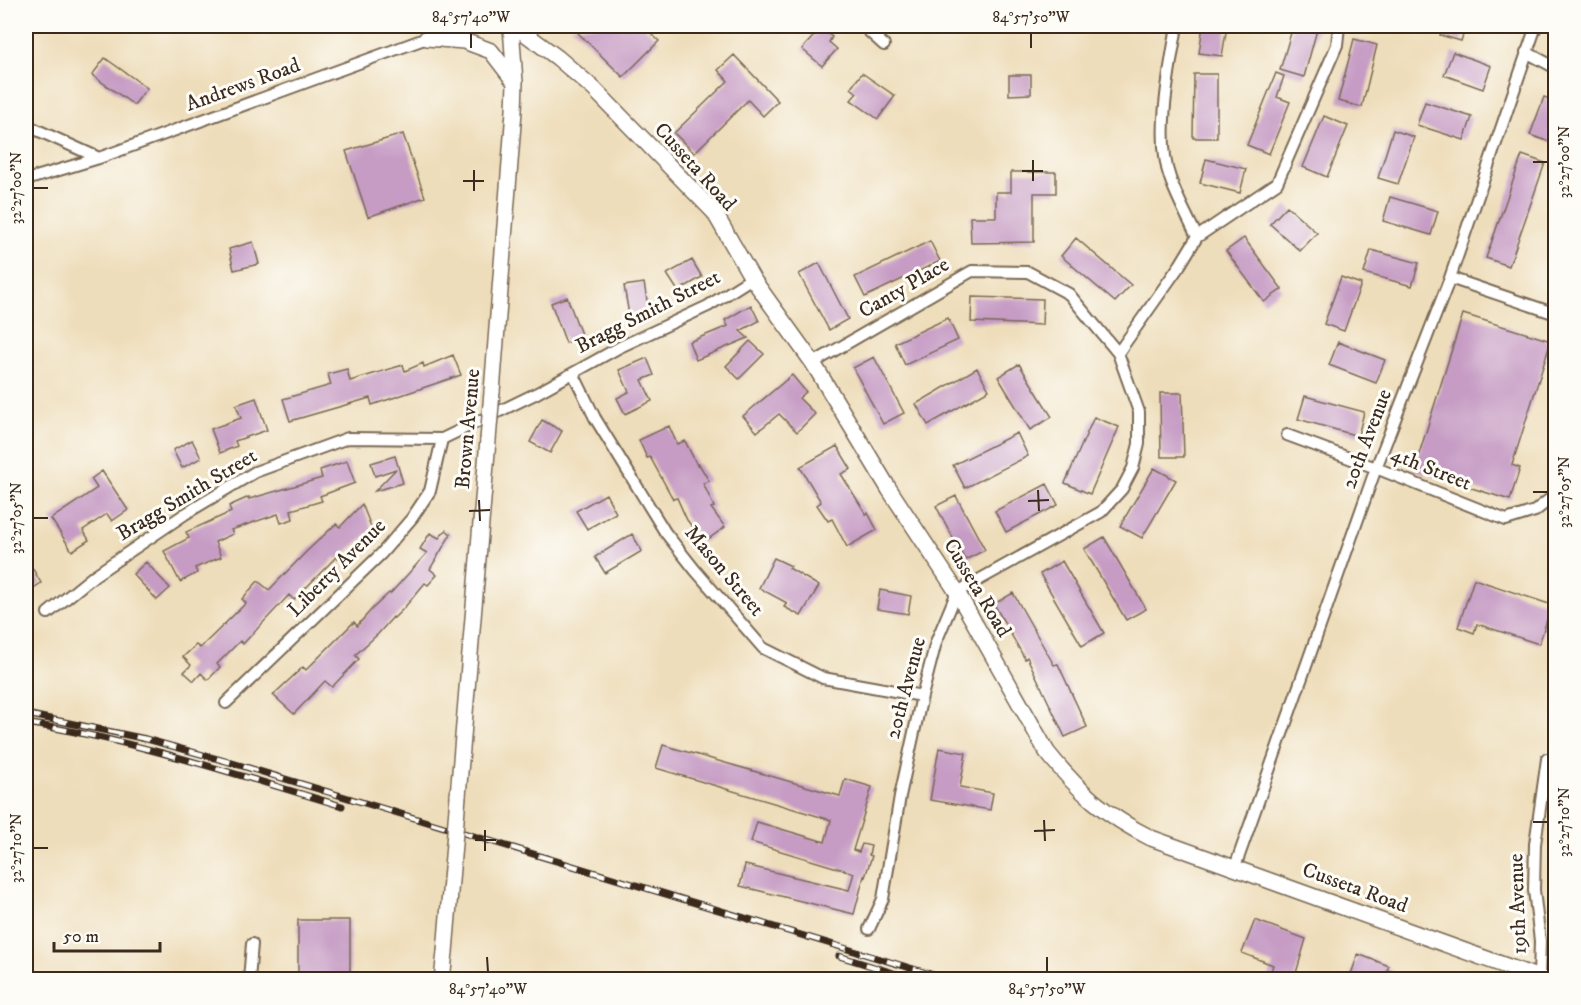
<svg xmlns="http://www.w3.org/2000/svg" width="1581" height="1005" viewBox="0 0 1581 1005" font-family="'IM FELL DW Pica',serif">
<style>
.building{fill:#c69bc4}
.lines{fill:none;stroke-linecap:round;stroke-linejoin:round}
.street-casing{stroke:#7a6955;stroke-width:14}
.secondary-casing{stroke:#7a6955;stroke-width:18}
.street{stroke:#fff;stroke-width:10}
.secondary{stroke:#fff;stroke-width:15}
.rail-casing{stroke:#3b2a1e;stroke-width:7}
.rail{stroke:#fdfcf7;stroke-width:4.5;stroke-dasharray:14;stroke-linecap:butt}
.secondary-bridge-casing{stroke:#7a6955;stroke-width:18;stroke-linecap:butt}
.secondary-bridge{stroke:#fff;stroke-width:15}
.ticks{fill:none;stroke:#3b2a1e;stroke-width:2}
.labels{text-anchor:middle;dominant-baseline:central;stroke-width:6;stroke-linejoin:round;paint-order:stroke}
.street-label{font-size:21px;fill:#3b2a1e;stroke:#fdfcf7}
.neatline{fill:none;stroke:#3b2a1e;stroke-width:2}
.ticks-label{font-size:15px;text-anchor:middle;fill:#3b2a1e}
</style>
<rect width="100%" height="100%" fill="#fdfcf7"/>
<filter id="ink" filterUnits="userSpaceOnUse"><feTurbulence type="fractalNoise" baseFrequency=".0167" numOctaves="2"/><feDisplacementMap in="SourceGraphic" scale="12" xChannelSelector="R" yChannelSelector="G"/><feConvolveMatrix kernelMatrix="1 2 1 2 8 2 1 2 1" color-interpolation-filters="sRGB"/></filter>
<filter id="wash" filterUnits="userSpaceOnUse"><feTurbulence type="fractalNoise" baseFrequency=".008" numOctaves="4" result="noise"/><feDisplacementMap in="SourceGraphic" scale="24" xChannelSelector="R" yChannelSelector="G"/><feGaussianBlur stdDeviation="1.35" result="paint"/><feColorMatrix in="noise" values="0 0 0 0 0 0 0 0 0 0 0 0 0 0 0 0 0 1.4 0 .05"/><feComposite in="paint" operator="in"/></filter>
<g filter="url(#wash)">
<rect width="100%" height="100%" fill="#eeddba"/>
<g id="blocks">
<path class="building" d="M571,26H643L659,41L623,77Z
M1203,26H1227L1222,56L1199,53Z
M1293,26H1318L1304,77L1280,70Z
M1443,26H1466L1461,41L1440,35Z
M821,28L832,37L829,42L837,49L822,66L802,49Z
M1354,39L1377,45L1362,107L1338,101Z
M1453,52L1491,66L1483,89L1444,75Z
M734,55L778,101L763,116L748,100L694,153L674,133L728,81L718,70Z
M105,58L147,88L134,105L92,75Z
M862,73L895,96L878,119L851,100L857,93L851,88Z
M1276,73L1284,76L1277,97L1290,102L1269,154L1247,145Z
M1194,74H1217V138H1193Z
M1009,75H1031V94L1009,95Z
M1544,97L1556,101V135L1553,143L1530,135Z
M1425,102L1472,117L1464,140L1417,125Z
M1324,116L1348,126L1327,177L1303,167Z
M1393,130L1414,137L1398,184L1378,178Z
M403,134L425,197L368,217L346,151Z
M1522,155L1545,163L1509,266L1486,258Z
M1206,159L1246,169L1240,193L1200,183Z
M1011,172H1056V193H1034V242L971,243L970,217H996V192H1011Z
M1390,197L1438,211L1431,235L1383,221Z
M1287,206L1317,233L1300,251L1270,224Z
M1076,238L1131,285L1115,302L1061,256Z
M1244,238L1282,289L1264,302L1226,251Z
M930,241L940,261L865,297L855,277Z
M253,242L259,264L234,270L229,249Z
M1371,250L1419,263L1412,286L1364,273Z
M692,260L702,277L678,291L667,274Z
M819,263L848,319L829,330L799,274Z
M1341,277L1361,284L1344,331L1324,324Z
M644,283L649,312L629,315L624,286Z
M567,297L582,337L566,343L551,303Z
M972,297L1043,299L1042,325L971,322Z
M751,305L759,321L740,331L748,338L696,360L689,342L728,326L725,320Z
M1463,314L1551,341L1512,465L1520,468L1510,500L1414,470Z
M948,318L958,340L905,365L895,343Z
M750,341L764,354L739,379L726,366Z
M1338,342L1385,360L1376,383L1329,365Z
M453,355L461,375L372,405L370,398L290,421L283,399L331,385L328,374L347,369L350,381L403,365L405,371L423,363L424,367Z
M874,357L904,413L883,424L853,368Z
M647,358L654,375L642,380L652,401L625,414L617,398L629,392L619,370Z
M1019,364L1052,417L1030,430L998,377Z
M977,368L989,390L928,425L916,404Z
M792,375L806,392L799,398L815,414L797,432L779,414L757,432L743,416Z
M1160,393H1182L1184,457H1161Z
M1305,396L1364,412L1358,436L1298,419Z
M256,398L267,430L235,441L237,446L220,453L211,429L241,418L236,405Z
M1094,417L1119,427L1090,494L1065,483Z
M542,420L562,431L550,453L530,442Z
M669,426L677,444L685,441L697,465L699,464L709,481L703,483L714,507L711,508L725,527L704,542L687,520L677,498L673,499L650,457L647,458L639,440Z
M1017,433L1028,456L965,488L953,465Z
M192,440L201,458L182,468L173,450Z
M837,446L851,469L841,474L866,514L868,513L877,530L847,547L832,519L828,521L817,505L821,502L800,467Z
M395,456L403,483L375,491L396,469L375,476L371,463Z
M347,461L355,483L320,496L322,501L291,510L293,519L281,523L278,514L231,530L233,534L215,542L221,557L195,568L197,573L180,582L164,551L189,538L186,532L231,512L229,506L249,497V499L322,478L320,470Z
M1154,468L1176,480L1142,538L1120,526Z
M102,471L128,510L112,521L107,514L83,530L89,540L72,551L51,519L97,488L91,479Z
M1047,484L1058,505L1006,532L995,511Z
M606,494L616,513L587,529L576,511Z
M956,496L985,550L965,560L936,506Z
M362,504L372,529L364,537L338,559L336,557L294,600L289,595L243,644L240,641L217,664L220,667L208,680L201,673L194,681L184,672L191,665L183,657L196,645L200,648L246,603L242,599L258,581L269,590L307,551L336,524L340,527Z
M446,530L451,534L430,569L437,575L428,585L425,583L404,608L394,618L393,617L378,634L355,655L359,659L332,687L325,681L294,714L273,695L303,667L306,670L354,622L357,626L372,609L389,593L390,594L427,553L420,549L430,533L439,538Z
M632,534L642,551L605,573L595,557Z
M1104,537L1146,609L1126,620L1084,549Z
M26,557L41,583L26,593Z
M774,558L791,566L789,568L819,586L801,616L784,607L787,603L759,588Z
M1062,561L1104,633L1082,646L1040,574Z
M146,562L170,588L157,600L133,574Z
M1474,579L1552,605L1539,644L1477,624L1474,633L1458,627Z
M880,590L911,596L908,614L877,609Z
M1013,593L1054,665L1058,664L1087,727L1065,737L1027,657L1025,659L994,604Z
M663,745L840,796L845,779L872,787L853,850L859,852L862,844L871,846L869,855L872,856L865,877L864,876L854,914L740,886L745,865L849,890L854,873L751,842L757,822L825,842L831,820L656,768Z
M939,748L966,753L960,787L993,793L990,810L930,800Z
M298,920H350V980H298Z
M1255,920L1306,939L1294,980H1268L1273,965L1242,953Z
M1358,954L1389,966L1387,970L1411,977L1410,980H1349Z"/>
</g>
</g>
<g filter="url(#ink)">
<use href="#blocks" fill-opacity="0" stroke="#7a6955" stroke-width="1.5"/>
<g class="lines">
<g class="street-casing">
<path id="street" d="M863,26L884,45
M1177,26C1170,68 1155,137 1170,178C1177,198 1188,218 1197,237
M1526,52L1556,68
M26,125L99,158
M26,180L99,158L427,38L473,26
M1450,278L1556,314
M1118,353L1180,265L1197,237L1277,183L1337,45L1339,26
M813,363L972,271L1028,272L1069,294L1118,353L1139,412V444L1133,468L1122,489L1101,512L957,592L936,642L922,696L900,796L883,899L869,929
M573,373L595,418L665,532L695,570L763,648L823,678L922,696
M1287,435L1376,468L1506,520L1535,511L1556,494
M48,613L95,575L185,514L255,472L348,438L442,439L537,393L620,347L708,306L752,278
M226,703L381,554L412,518L430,491L442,439
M1235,867L1376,468L1450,278L1536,26
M1539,977L1540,941L1534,890L1535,844L1547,759
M249,980L252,944"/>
</g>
<g class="secondary-casing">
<path id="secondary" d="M515,26L558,58L594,89L714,212L752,278L813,363L889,489L957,592L1047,752C1079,792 1105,815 1151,838L1545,980
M427,38L464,41L491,51L514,81
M492,392L514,111L515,82L511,26
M458,796L488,440
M442,980L445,952"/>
</g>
<use href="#street" class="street"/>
<use href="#secondary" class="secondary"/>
<g class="rail-casing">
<path id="rail" d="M26,714L146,739L229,762L950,980
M26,723C133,740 237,775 342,806
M839,956L916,980"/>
</g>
<use href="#rail" class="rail"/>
<g class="secondary-bridge-casing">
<path id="secondary-bridge" d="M488,440L492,392
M445,952L458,796"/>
</g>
<use href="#secondary-bridge" class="secondary-bridge"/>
</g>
</g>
<path class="ticks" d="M471,33V48M1031,33V48M1033,160V181M1533,162H1548M474,170V191M1022,171H1043M463,181H484M33,188H48M1038,490L1039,511M1533,492H1548M479,500L480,521M1028,501L1049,500M469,511L490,510M33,518H48M1044,820L1045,841M1533,822H1548M485,830V851M1034,831L1055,830M475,840H496M33,848H48M487,957L488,972M1047,957V972"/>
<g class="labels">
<g class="street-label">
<text transform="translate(243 85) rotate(-20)">Andrews Road</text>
<text transform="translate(695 167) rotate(48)">Cusseta Road</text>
<text transform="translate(904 288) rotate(-30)">Canty Place</text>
<text transform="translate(648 312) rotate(-27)">Bragg Smith Street</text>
<text transform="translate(468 429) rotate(-85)">Brown Avenue</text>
<text transform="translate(1367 439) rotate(-69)">20th Avenue</text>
<text transform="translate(1431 469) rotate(22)">4th Street</text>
<text transform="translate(187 495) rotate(-31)">Bragg Smith Street</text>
<text transform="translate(337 568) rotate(-45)">Liberty Avenue</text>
<text transform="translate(724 571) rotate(50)">Mason Street</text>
<text transform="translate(977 588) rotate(59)">Cusseta Road</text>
<text transform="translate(906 688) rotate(-75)">20th Avenue</text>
<text transform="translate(1355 888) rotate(20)">Cusseta Road</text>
<text transform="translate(1518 904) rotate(-92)">19th Avenue</text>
</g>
</g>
<rect width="1581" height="1005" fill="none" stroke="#fdfcf7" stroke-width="66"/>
<path d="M54 942v9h106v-9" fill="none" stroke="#3b2a1e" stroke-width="3"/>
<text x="63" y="942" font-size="18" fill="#3b2a1e" stroke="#fdfcf7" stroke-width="4.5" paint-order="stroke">50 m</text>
<rect x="33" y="33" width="1515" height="939" class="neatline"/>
<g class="ticks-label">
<text x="471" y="22">84°57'40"W</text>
<text x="1031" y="22">84°57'50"W</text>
<text transform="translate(1564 162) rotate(-90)" y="5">32°27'00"N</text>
<text transform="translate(16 188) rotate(-90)" y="5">32°27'00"N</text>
<text transform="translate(1564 492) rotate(-90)" y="5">32°27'05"N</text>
<text transform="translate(16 518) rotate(-90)" y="5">32°27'05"N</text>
<text transform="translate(1564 822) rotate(-90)" y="5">32°27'10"N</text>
<text transform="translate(16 848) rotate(-90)" y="5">32°27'10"N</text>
<text x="488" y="994">84°57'40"W</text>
<text x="1047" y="994">84°57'50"W</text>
</g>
</svg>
